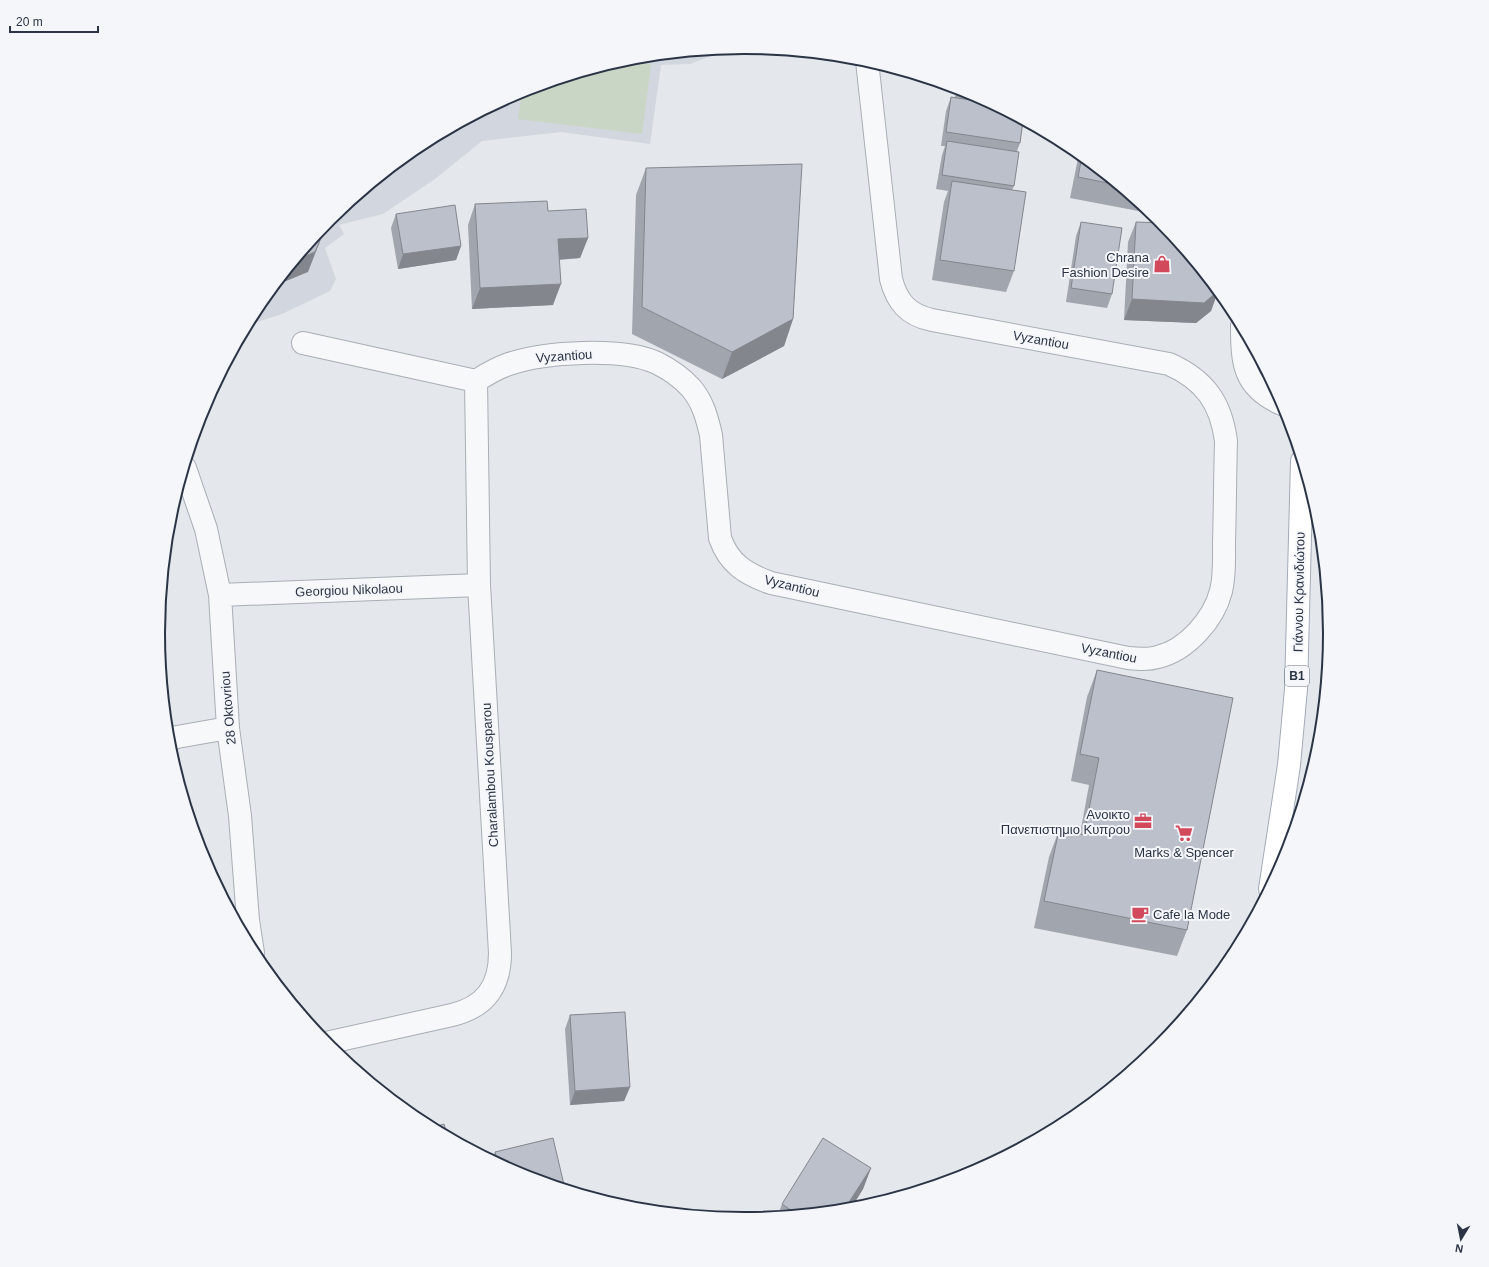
<svg xmlns="http://www.w3.org/2000/svg" width="1489" height="1267" viewBox="0 0 1489 1267" font-family="Arial,sans-serif">
<style>
.built{fill:#d2d6de}
.green{fill:#c9d6c5}
.lines{fill:none;stroke-linecap:round;stroke-linejoin:round}
.minor-casing{stroke:#a9aeb7;stroke-width:24}
.major-casing{stroke:#a3abb8;stroke-width:24}
.minor{stroke:#f7f8fa;stroke-width:22}
.major{stroke:#fff;stroke-width:22}
.wall{fill:#a1a5ae}
.shaded-wall{fill:#83868d}
.building{fill:#bbc0ca;stroke:#83868d}
.labels{text-anchor:middle;dominant-baseline:central;stroke-width:4;stroke-linejoin:round;paint-order:stroke}
.shield{fill:#f4f6f9;stroke:#676e7b;stroke-width:1}
.shield-label{font-size:12px;font-weight:bold;fill:#2b3445}
.poi-label{font-size:13px;fill:#2b3445;stroke:#f4f6f9;text-anchor:end}
.street-label{font-size:13px;fill:#2b3445;stroke:#f4f6f9}
.rim{fill:none;stroke:#2b3445;stroke-width:2}
</style>
<rect width="100%" height="100%" fill="#e4e7ec"/>
<path class="built" d="M729,49L690,64L661,65L650,144L561,132L482,141L435,179L383,214L339,225L344,234L325,248L336,279L330,291L282,314L248,325L257,307L330,219L419,146L520,92L630,58Z"/>
<path class="green" d="M622,61L651,64L642,134L518,119L522,91Z"/>
<g class="lines">
<g class="minor-casing">
<path id="minor" d="M1242,326C1242,365 1244,388 1284,405
M303,343L476,381
M476,381C487,374 497,368 509,364C545,352 621,347 657,363C669,369 682,378 691,388C703,402 707,418 711,435L720,538C729,564 746,574 771,583L1128,658C1138,659 1148,660 1158,657C1187,650 1214,619 1221,591C1225,576 1224,558 1224,542C1225,509 1225,475 1226,441C1221,403 1205,380 1169,364L932,320C908,315 897,302 891,279L867,61
M185,468L206,529L220,595L228,728L240,816L248,920L253,953
M220,595L479,585
M168,740L177,737L228,728
M326,1043L452,1015C485,1007 500,987 500,953L479,585L476,381"/>
</g>
<g class="major-casing">
<path id="major" d="M1270,889L1289,765L1296,689L1302,461"/>
</g>
<use href="#minor" class="minor"/>
<use href="#major" class="major"/>
</g>
<path class="wall" d="M956,88L969,92L1023,121L1020,143L1017,151L1014,186L1012,190L1014,271L1006,292L932,280L944,202L948,191L936,189L942,155L945,146H941L946,111L951,97H955Z
M1079,153L1154,214L1070,198Z
M646,168L793,319L784,346L722,379L632,334L636,195Z
M475,204L548,211L588,238L580,258L559,260L553,305L472,309L468,225Z
M396,214L461,246L456,260L398,269L391,228Z
M1081,222L1112,294L1107,308L1066,302L1076,236Z
M1136,222L1218,291L1211,311L1196,323L1124,320L1128,242Z
M1097,670L1187,930L1177,956L1034,928L1049,857L1059,830L1080,834L1089,785L1071,781L1087,697Z
M570,1015L630,1087L624,1101L570,1105L565,1029Z
M495,1152L520,1175L492,1160Z
M871,1168L863,1189L850,1210L777,1217L782,1204Z"/>
<path class="shaded-wall" d="M451,128L450,132L424,143Z
M324,231L308,272L274,286L296,260Z
M588,238L580,258L551,260L558,239Z
M461,246L456,260L398,269L403,254Z
M561,284L553,305L472,309L480,288Z
M1218,291L1211,311L1196,323L1124,320L1132,299Z
M793,319L784,346L722,379L732,352Z
M630,1087L624,1101L570,1105L575,1091Z
M871,1168L863,1189L850,1210H844Z"/>
<path class="building" d="M951,97L990,103L1023,121L1020,143L946,132Z
M947,141L1019,152L1014,186L942,175Z
M1082,156L1118,185L1078,177Z
M802,164L793,319L732,352L642,307L646,168Z
M952,181L1026,192L1014,271L940,260Z
M547,201L548,211L586,209L588,238L558,239L561,284L480,288L475,204Z
M455,205L461,246L403,254L396,214Z
M1081,222L1122,228L1112,294L1071,288Z
M1136,222L1163,223L1218,291L1204,303L1132,299Z
M322,228L324,231L315,252L296,260Z
M1097,670L1233,698L1187,930L1044,901L1059,830L1084,835L1099,758L1080,754Z
M625,1012L630,1087L575,1091L570,1015Z
M444,1124L448,1137L431,1128Z
M553,1138L565,1189L520,1175L498,1163L495,1152Z
M823,1138L871,1168L844,1210L798,1215L782,1204Z"/>
<defs>
<g id="shop-bare" transform="scale(1.38)"><path d="M-5-2.5h2.3a2.7 3.5 0 0 1 5.4 0H5L5.5 6h-11ZM-1.5-2.5h3a1.5 2.3 0 0 0-3 0Z" fill="#d1495b" stroke="#f4f6f9" stroke-width="2.5" paint-order="stroke"/></g>
<g id="office-bare" transform="scale(1.38)"><path d="M-6-3h4V-5.5h4V-3h4V5H-6ZM-1-4.5V-3h2v-1.5ZM-6 0V1H6V0Z" fill="#d1495b" stroke="#f4f6f9" stroke-width="2.5" paint-order="stroke"/></g>
<g id="supermarket-bare" transform="scale(1.38)"><path d="M-6-5.5h2.5l.6 2H6L4.5 2H-2.5L-4.4-4H-6ZM-1.5 3.2a1.3 1.3 0 1 0 .1 0ZM3 3.2a1.3 1.3 0 1 0 .1 0Z" fill="#d1495b" stroke="#f4f6f9" stroke-width="2.5" paint-order="stroke"/></g>
<g id="cafe-bare" transform="scale(1.38)"><path d="M-5.5-4.5H6V0H3Q3 3.5 0 3.5H-2.5Q-5.5 3.5-5.5 0ZM3-3.2v2h1.7v-2ZM-6 4.5H4V6H-6Z" fill="#d1495b" stroke="#f4f6f9" stroke-width="2.5" paint-order="stroke"/></g>
</defs>
<g fill-rule="evenodd">
<use href="#shop-bare" x="1162" y="264"/>
<use href="#office-bare" x="1143" y="821"/>
<use href="#supermarket-bare" x="1184" y="833"/>
<use href="#cafe-bare" x="1140" y="914"/>
</g>
<g class="labels">
<rect class="shield" x="1285" y="666" width="24" height="20" rx="3"/>
<g class="shield-label">
<text x="1297" y="676">B1</text>
</g>
<g class="poi-label">
<text x="1149" y="257">Chrana<tspan x="1149" dy="15">Fashion Desire</tspan></text>
<text x="1130" y="814">Ανοικτο<tspan x="1130" dy="15">Πανεπιστημιο Κυπρου</tspan></text>
<text x="1184" y="852" text-anchor="middle">Marks &amp; Spencer</text>
<text x="1153" y="914" text-anchor="start">Cafe la Mode</text>
</g>
<g class="street-label">
<text transform="translate(1041 340) rotate(10)">Vyzantiou</text>
<text transform="translate(564 356) rotate(-4)">Vyzantiou</text>
<text transform="translate(792 586) rotate(14)">Vyzantiou</text>
<text transform="translate(349 590) rotate(-2)">Georgiou Nikolaou</text>
<text transform="translate(1299 592) rotate(-89)">Γιάννου Κρανιδιώτου</text>
<text transform="translate(1109 653) rotate(11)">Vyzantiou</text>
<text transform="translate(228 708) rotate(-95)">28 Oktovriou</text>
<text transform="translate(490 775) rotate(-93)">Charalambou Kousparou</text>
</g>
</g>
<path d="M0 0H1489V1267H0ZM165 633a579 579 0 1 1 1158 0a579 579 0 1 1-1158 0Z" fill="#f4f6f9" fill-rule="evenodd"/>
<path class="rim" d="M165 633a579 579 0 1 1 1158 0a579 579 0 1 1-1158 0Z"/>
<g transform="translate(1461 1239) rotate(190)" stroke="#f4f6f9" stroke-width="3" paint-order="stroke">
<path d="M0-3L7 15L0 10L-7 15Z" fill="#2b3445"/>
<text y="-6" font-size="11" font-weight="bold" text-anchor="middle" fill="#2b3445">N</text>
</g>
<path d="M10 26v6h88v-6" fill="none" stroke="#2b3445" stroke-width="2"/>
<text x="16" y="26" font-size="12" fill="#2b3445" stroke="#f4f6f9" stroke-width="3" paint-order="stroke">20 m</text>
</svg>
